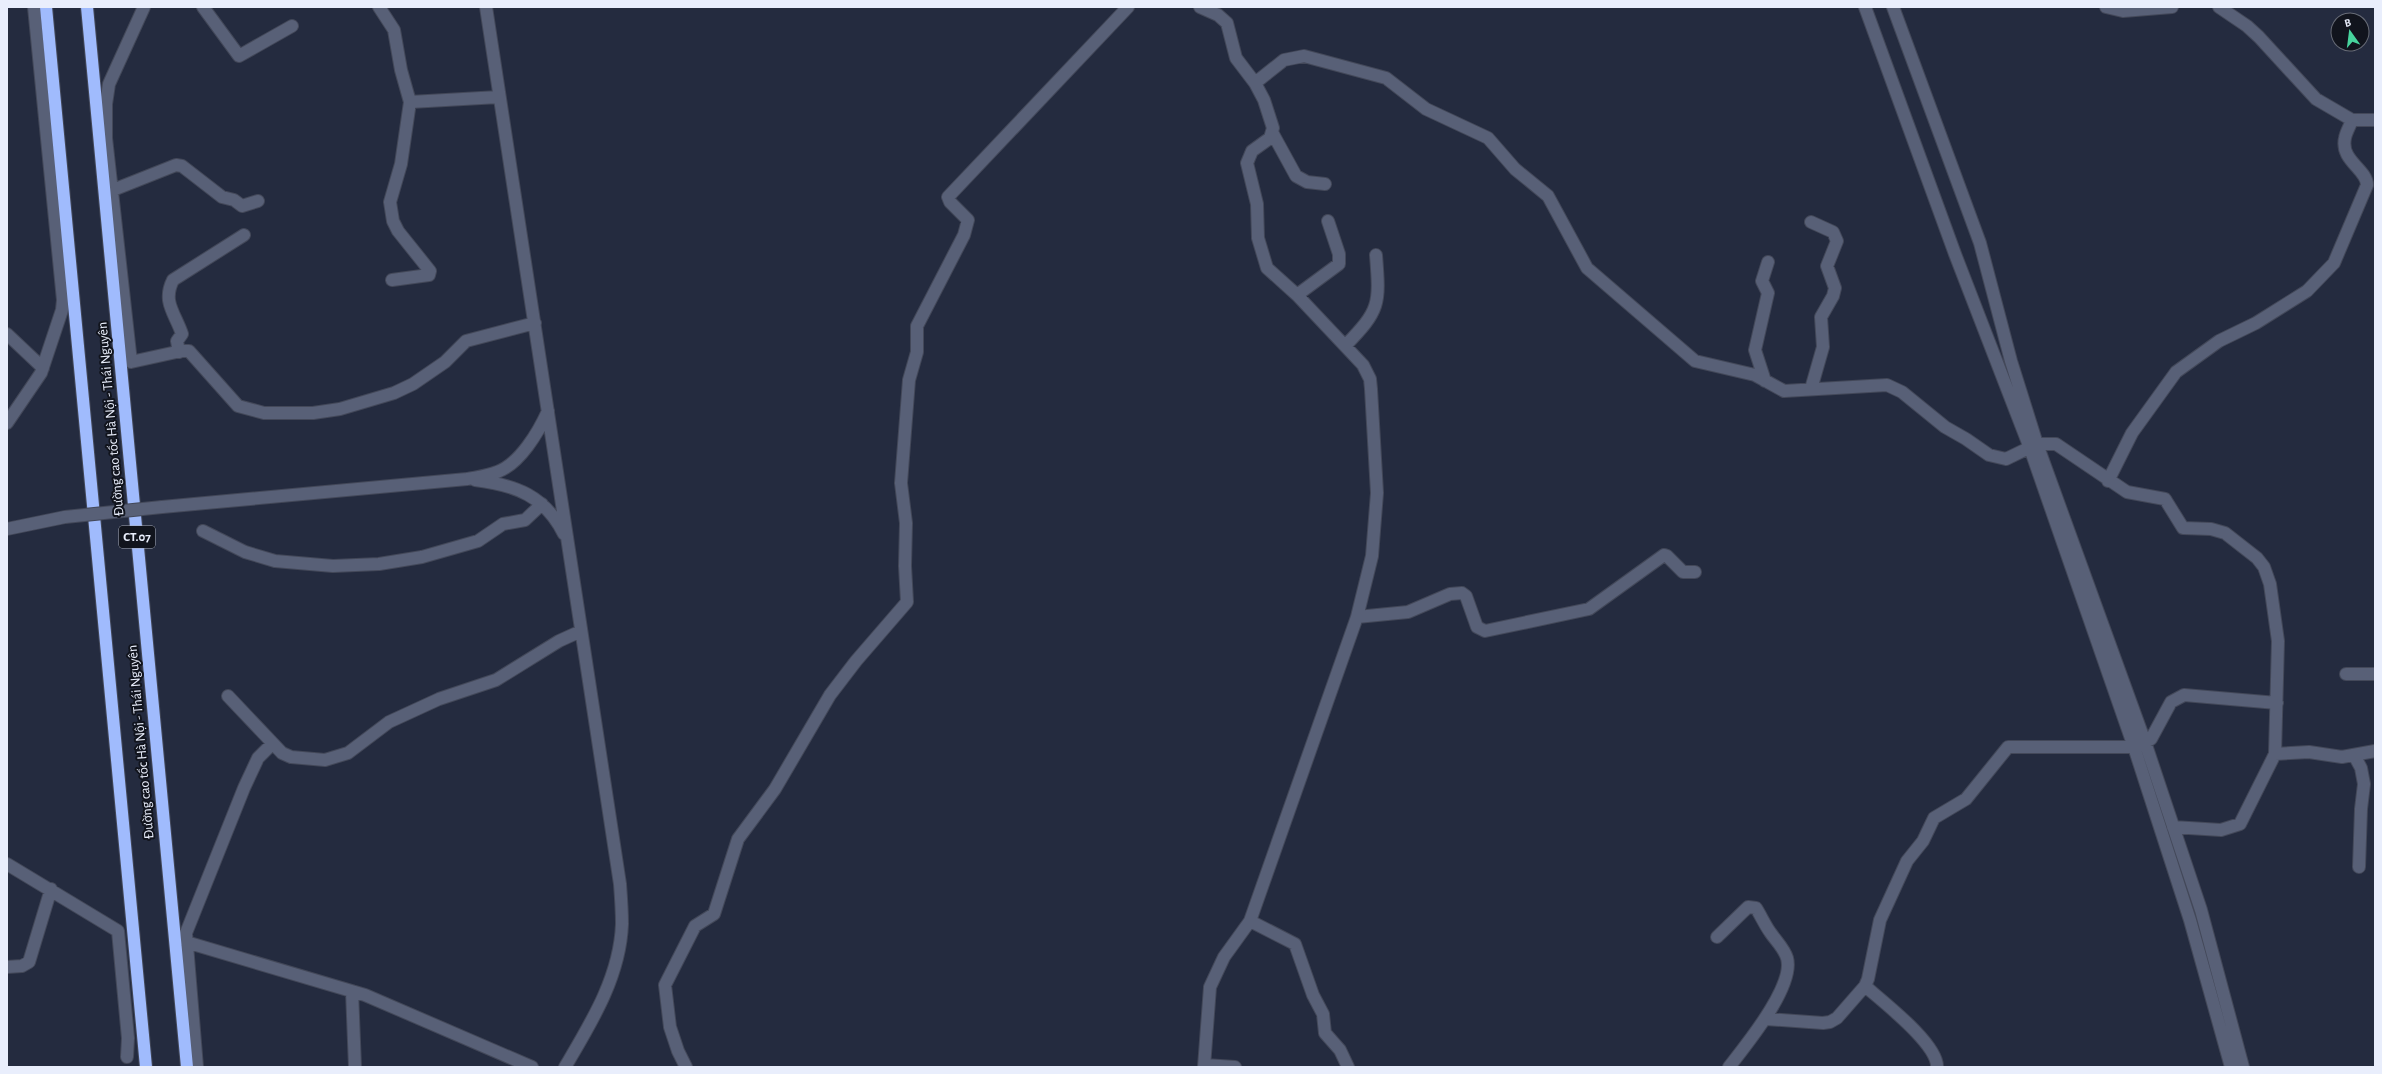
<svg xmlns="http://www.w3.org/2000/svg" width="2382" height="1074" viewBox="0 0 2382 1074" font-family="'Alegreya Sans',sans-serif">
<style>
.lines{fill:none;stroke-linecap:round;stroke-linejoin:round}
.minor-casing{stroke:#434859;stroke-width:14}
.highway-casing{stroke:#434859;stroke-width:14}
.minor{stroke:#586077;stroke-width:12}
.highway{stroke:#a0bbfd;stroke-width:12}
.minor-bridge-casing{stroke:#434859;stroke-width:14;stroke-linecap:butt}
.minor-bridge{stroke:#586077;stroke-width:12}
.labels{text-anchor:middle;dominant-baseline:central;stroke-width:4;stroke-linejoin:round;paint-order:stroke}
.shield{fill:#11141d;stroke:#a8adb9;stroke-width:1}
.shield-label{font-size:13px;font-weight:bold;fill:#e9eefc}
.street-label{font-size:14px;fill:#e9eefc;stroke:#11141d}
</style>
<rect width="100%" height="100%" fill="#242b3f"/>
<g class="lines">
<g class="minor-casing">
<path id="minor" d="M144,7L109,84L106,104V138L131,362L181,351H189L238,406L264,413H313L340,409L394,393L413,384L445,362L466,341L535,323
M203,7L239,56L292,26
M379,7L394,30L401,70L410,102L401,164L390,202L393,221L398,231L430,271L429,275L392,280
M486,7L620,884C621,897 622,911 622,924C620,977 591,1023 565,1067
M1200,7L1218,15L1227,23L1236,58L1255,83L1264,100L1273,128L1270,138L1252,151L1247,163L1257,204L1258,238L1267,268L1297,295L1363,365L1370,379L1371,389L1377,493L1372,556L1357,617L1250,921L1224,957L1210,987L1204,1067
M1865,7L1955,254L2030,448L2134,747L2190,920L2231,1067
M1893,7L1980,243L2011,361L2037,444L2145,742L2201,910L2243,1067
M2106,7L2123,11L2172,7
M2219,7L2247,26L2259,37L2316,99L2352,120H2375
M1255,83L1284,60L1304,56L1386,78L1426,109L1488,138L1515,169L1548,196L1587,268L1695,361L1755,375L1784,391L1887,385L1902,392L1945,427L1966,439L1989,455L2006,459L2037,444H2056L2127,492L2165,499L2183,528L2211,529L2225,533L2257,558L2264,567L2270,584L2278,641L2275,754L2240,824L2221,830L2173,827
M410,102L499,97
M1273,134L1296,176L1307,182L1325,184
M113,190L176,165L182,166L222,197L234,200L242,206L258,201
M1811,222L1833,232L1837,241L1827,266L1835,288L1833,296L1821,317L1823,347L1811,389
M1297,295L1339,264V254L1328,221
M7,334L43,368
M1345,346C1380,310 1380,305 1376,255
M179,352L177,341L182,334C175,313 162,302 173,280L244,235
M1765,381L1755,350L1768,293L1762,281L1768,262
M7,423L41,373L62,310L63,300L34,7
M475,480C516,485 545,496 564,534
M2108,481L2132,433L2176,372L2219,341L2256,323L2307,291L2334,263L2367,185C2367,169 2340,161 2345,138C2346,132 2350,126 2352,120
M162,507L467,479C477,477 488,476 497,472C520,464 539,431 548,411
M7,529L65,517
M203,531L245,552L275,561L333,566L379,564L422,557L478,541L503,524L525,520L542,504
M1357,617L1408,612L1450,594L1462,593L1466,596L1477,627L1485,631L1589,609L1664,555L1667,556L1683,572H1695
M2346,674H2375
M228,696L282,753L291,757L325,760L348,753L389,722L439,699L496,680L559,641L581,631
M2275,754L2309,752L2342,757L2375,751
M2354,755L2361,768L2364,784L2361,809L2359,867
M7,864L118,931L128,1038L127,1057
M1250,921L1295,944L1313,995L1323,1014L1325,1033L1340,1050L1348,1067
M1717,937L1748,907L1756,908C1761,916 1765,925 1770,932C1776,941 1784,948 1787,958C1795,986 1746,1045 1729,1067
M186,942L365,995L532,1067
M7,967L22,966L29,962L51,889
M1865,986C1882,1001 1938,1044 1937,1067
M352,991L355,1067
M1766,1019L1823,1023L1830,1022L1837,1018L1865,986L1868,979L1880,920L1907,861L1923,841L1934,818L1966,799L2008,747H2134L2151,739L2171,702L2184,695L2277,703
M1205,1065L1235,1067
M197,1067L186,933L244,788L258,758L272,744
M686,1067L678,1051L670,1027L665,985L695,926L714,914L738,839L775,789L830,695L856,661L907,602L905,566L906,523L901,483L909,380L917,352V326L964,235L968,220L950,202L948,197L1128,7"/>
</g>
<g class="highway-casing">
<path id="highway" d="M46,7L146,1067
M87,7L187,1067"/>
</g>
<use href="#minor" class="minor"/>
<use href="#highway" class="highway"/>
<g class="minor-bridge-casing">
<path id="minor-bridge" d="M65,517L162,507"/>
</g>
<use href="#minor-bridge" class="minor-bridge"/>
</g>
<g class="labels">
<rect class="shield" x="119" y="526" width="36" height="22" rx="3"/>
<g class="shield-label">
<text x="137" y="537">CT.07</text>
</g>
<g class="street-label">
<text transform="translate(111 419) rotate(-95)">Đường cao tốc Hà Nội - Thái Nguyên</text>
<text transform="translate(141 742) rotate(-95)">Đường cao tốc Hà Nội - Thái Nguyên</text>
</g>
</g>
<rect width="2382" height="1074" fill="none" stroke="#e9eefc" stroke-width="16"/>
<g transform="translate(2350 32) rotate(346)"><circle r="19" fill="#11141d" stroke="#676b76"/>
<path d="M0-3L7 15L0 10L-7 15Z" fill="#47d49d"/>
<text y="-6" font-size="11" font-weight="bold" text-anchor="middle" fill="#e9eefc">B</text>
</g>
</svg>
